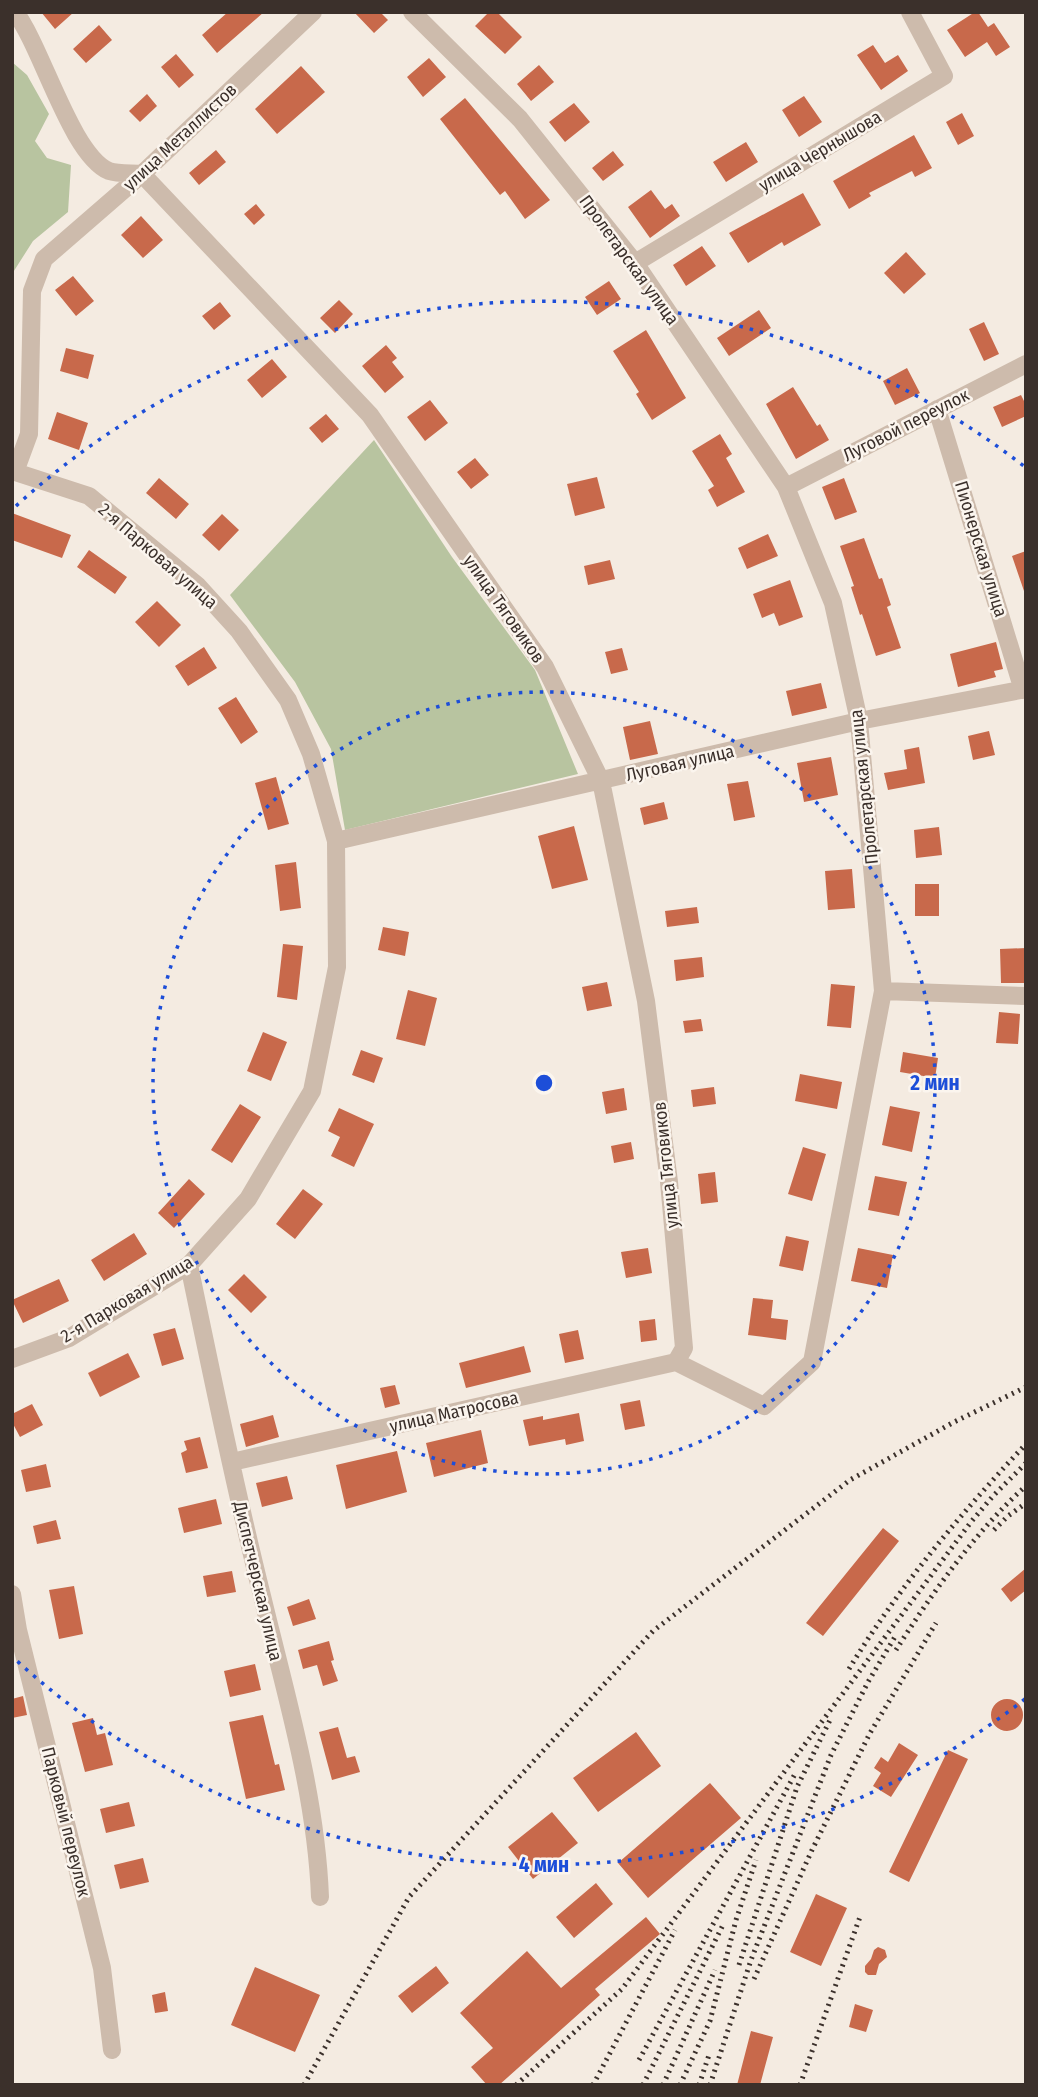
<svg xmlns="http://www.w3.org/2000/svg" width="1038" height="2097" viewBox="0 0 1038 2097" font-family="'Fira Sans Condensed',sans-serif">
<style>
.green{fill:#b8c4a0}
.building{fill:#c8694b}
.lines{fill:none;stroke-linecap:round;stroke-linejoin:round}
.street{stroke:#cdbbac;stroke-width:18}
.rail{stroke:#3b302b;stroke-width:5;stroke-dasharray:2 5;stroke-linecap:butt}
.ring{fill:none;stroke:#1d4ed8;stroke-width:3.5;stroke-dasharray:3.5 7}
.labels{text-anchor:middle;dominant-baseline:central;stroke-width:5;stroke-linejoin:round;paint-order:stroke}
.street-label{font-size:18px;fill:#3b302b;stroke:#fbf5ee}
.centre{fill:#1d4ed8;stroke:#fbf5ee;stroke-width:3.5}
.ring-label{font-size:21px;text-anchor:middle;font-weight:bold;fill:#1d4ed8;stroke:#fbf5ee;stroke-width:5;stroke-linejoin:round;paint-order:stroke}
</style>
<rect width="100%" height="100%" fill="#f4ebe1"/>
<path class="green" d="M12,62L27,75L49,114L35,141L47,158L71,165L68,212L33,241L12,274Z
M374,440L452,557L535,670L578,774L345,830L331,749L295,682L230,595Z"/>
<path class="building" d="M41,12H74L55,29Z
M228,12H264L217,53L202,35Z
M354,12H380L388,20L374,33Z
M489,12H497L522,37L505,54L475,26Z
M975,12H978L988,27L994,23L1010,47L996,56L987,42L965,57L947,30Z
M99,25L112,40L86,63L73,49Z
M873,45L885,63L898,55L908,71L881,90L857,55Z
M176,54L194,75L179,88L161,67Z
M429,58L446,77L423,97L407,77Z
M539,65L554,82L531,101L517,84Z
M301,66L325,92L277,134L255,109Z
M147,94L157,106L140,122L129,111Z
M804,96L822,122L799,137L782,110Z
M465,98L550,200L525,219L505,191L500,195L440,119Z
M574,103L590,122L565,142L549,122Z
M962,113L974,136L958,145L946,122Z
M914,135L932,168L915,177L912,171L869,193L871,196L849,209L833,181Z
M746,142L758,162L726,182L713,162Z
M216,150L226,162L199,185L189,173Z
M613,151L624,165L603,181L592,168Z
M651,190L665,209L672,204L680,216L650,238L628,207Z
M803,193L821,225L784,246L782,242L748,263L729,233Z
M256,204L265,215L254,225L244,214Z
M141,216L163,240L143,258L121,235Z
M702,246L716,266L686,286L673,265Z
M906,252L926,274L904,294L884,273Z
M73,276L94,301L76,316L55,290Z
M609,281L621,299L597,315L585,297Z
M339,300L353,314L335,333L320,318Z
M220,302L231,316L214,330L202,316Z
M759,310L771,328L729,356L717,338Z
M984,322L999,354L984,361L969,329Z
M646,330L686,398L652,420L636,394L639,392L613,351Z
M386,345L397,358L392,362L404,377L385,393L362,366Z
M66,348L94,355L88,379L60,371Z
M272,359L287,377L262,398L247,380Z
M907,368L920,393L895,405L883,381Z
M793,387L817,426L820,424L829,440L796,459L766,404Z
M1021,395L1026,405V416L1002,427L993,407Z
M430,400L448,423L425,441L407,417Z
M57,412L88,423L79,450L48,439Z
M326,414L339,429L322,443L309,428Z
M720,434L732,454L726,458L745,492L717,507L708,490L714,486L692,451Z
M475,458L489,475L471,489L457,472Z
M597,477L605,508L575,516L567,484Z
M159,478L189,504L176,519L146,493Z
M844,478L857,512L835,520L822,487Z
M12,513L71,535L62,558L12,540Z
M222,514L239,530L219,551L202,535Z
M768,534L778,556L747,569L738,548Z
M864,538L879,579L882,578L891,605L887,607L901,648L876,656L862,614L860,615L851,587L854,586L840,546Z
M89,550L127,577L115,594L77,567Z
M1026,551V590L1024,591L1012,556Z
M610,560L615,579L588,585L584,566Z
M790,580L803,617L779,626L774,613L762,618L753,594Z
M157,601L181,625L159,647L135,622Z
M996,642L1003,669L994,671L996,677L958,687L950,654Z
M204,647L217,668L188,686L175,666Z
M622,648L628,670L611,674L605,652Z
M821,683L827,708L792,716L786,691Z
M236,697L258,732L241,744L218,708Z
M650,721L658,754L630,760L623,727Z
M989,731L995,755L973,760L968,736Z
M919,747L925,783L888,790L884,773L907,769L904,750Z
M831,757L838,795L804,802L797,763Z
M276,777L289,824L268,830L255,783Z
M748,781L755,817L734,821L727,784Z
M664,802L668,819L644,825L640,808Z
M574,826L588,880L552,889L538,836Z
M939,827L942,855L916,858L914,830Z
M296,862L301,908L280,911L275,865Z
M852,869L855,908L828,910L825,871Z
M915,884H939V916H915Z
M697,907L699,923L667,927L665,911Z
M383,927L409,932L405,956L378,950Z
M283,944L303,946L297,1000L277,997Z
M1026,948V983H1001L1000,949Z
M702,957L704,977L676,981L674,960Z
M607,982L612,1006L587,1011L582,987Z
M831,984L855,986L851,1028L827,1026Z
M408,990L437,998L425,1046L396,1039Z
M999,1012L1020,1014L1018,1044L996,1043Z
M701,1019L703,1031L685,1033L683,1021Z
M263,1032L287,1042L271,1081L247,1071Z
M361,1050L383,1058L374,1083L352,1075Z
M903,1052L938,1058L935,1078L900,1072Z
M800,1074L842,1082L837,1109L795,1101Z
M714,1087L716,1104L693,1107L691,1090Z
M624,1088L627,1110L606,1114L602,1092Z
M240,1104L261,1117L232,1163L211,1150Z
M890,1106L920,1112L912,1152L882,1145Z
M339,1108L374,1124L354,1167L331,1156L340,1137L328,1131Z
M631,1142L634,1159L614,1163L611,1146Z
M803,1147L826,1154L812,1201L788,1194Z
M715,1172L718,1202L701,1204L698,1174Z
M875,1176L907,1182L899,1216L868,1210Z
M189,1179L205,1194L174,1228L158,1213Z
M303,1189L323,1204L295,1239L276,1224Z
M134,1233L147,1254L104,1281L91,1260Z
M786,1236L809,1241L803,1271L779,1266Z
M648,1248L652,1273L626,1278L621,1252Z
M858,1248L893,1255L887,1288L851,1281Z
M244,1274L267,1297L251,1313L228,1290Z
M59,1279L69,1301L23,1323L12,1300Z
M753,1298L773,1300L771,1318L788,1320L786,1340L748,1335Z
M655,1319L657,1340L641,1342L639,1321Z
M175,1328L184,1359L162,1366L153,1334Z
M578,1330L584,1359L565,1363L559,1334Z
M524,1346L531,1372L466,1388L459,1363Z
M128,1353L140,1377L100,1397L88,1373Z
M395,1385L400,1404L385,1408L380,1388Z
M640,1400L645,1426L625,1430L620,1404Z
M32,1404L43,1425L20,1437L12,1422V1414Z
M579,1413L584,1441L566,1445L565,1439L529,1446L523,1420L543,1416V1420Z
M273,1415L279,1437L246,1447L240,1424Z
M481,1430L488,1463L434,1477L426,1443Z
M200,1437L208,1468L186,1473L181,1453L187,1450L184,1441Z
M397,1451L407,1492L346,1509L336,1465Z
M46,1464L51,1487L26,1492L21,1470Z
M287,1476L293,1499L262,1507L256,1483Z
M216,1499L222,1524L184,1533L178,1508Z
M56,1520L61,1539L37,1544L33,1526Z
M883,1528L899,1541L823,1636L806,1623Z
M1026,1568V1590L1011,1602L1001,1589Z
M232,1571L236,1592L207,1597L203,1576Z
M74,1586L83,1634L59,1639L49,1590Z
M309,1599L316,1619L293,1626L287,1607Z
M329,1641L334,1660L331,1661L338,1681L323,1686L317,1665L303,1669L298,1650Z
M255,1664L261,1690L230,1697L224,1671Z
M23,1696L27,1715L12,1718V1699Z
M991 1715a16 16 0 1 1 32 0a16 16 0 1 1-32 0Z
M263,1715L275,1765L279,1764L285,1790L246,1799L229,1722Z
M93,1718L97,1735L105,1733L113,1765L85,1772L72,1723Z
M338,1727L347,1758L355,1756L360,1772L332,1780L319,1732Z
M636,1732L661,1766L598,1812L573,1778Z
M899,1743L918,1755L891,1797L873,1786L881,1773L874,1768L881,1757L888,1762Z
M948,1750L968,1759L909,1882L889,1872Z
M710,1783L741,1818L648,1898L618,1863Z
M129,1802L135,1826L106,1833L100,1809Z
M552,1812L578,1843L533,1879L508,1847Z
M143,1858L149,1882L120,1889L114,1865Z
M596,1883L613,1904L574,1938L556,1917Z
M816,1894L847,1908L821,1966L790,1952Z
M646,1917L660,1934L595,1989L600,1995L499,2085H487L471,2067L493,2048L460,2013L527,1951L561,1988Z
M878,1947L885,1950L887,1957L879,1964L876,1975H868L865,1972V1966L871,1959L874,1950Z
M436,1966L449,1983L412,2013L398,1996Z
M255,1967L320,1995L295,2052L231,2025Z
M165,1992L168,2011L155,2013L152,1995Z
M855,2004L873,2010L866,2032L849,2027Z
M751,2031L773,2037L760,2085H737Z"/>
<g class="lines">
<path class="street" d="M15,12C42,47 71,155 109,171C118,174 132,173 142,174L370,415L545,667L601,781L646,1001L669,1182L684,1348L676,1362
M412,12L520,119L635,263L786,487L833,603L859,721L883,991L812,1362L764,1406L676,1362
M635,263L944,76L910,12
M937,409L1023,690
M12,471L89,496L198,586L239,631L288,700L311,754L336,841L337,967L312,1091L248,1199L189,1265L69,1338L12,1359
M15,472L29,434L32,291L44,259L142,174L313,12
M786,487L1026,364
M336,841L859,721L1026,689
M883,991L1026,996
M189,1265C212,1376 235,1487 262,1596C286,1696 316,1794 320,1897
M232,1462L676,1362
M12,1594L18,1630L102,1968L112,2050"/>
<path class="rail" d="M994,1530L1008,1516L1026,1503
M896,1650C930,1596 978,1528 1026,1486
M849,1669C898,1588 961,1513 1026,1444
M739,1965L797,1787L830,1720
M754,1979L812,1850L870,1733L936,1623
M639,2060L795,1774
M304,2085L409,1897L653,1631L850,1480L954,1422L1026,1387
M516,2085L622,1989L971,1522L993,1496L1026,1463
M593,2085L675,1930
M643,2085L723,1925
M663,2085L715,1970
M680,2085L710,2021L736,1920L756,1860
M699,2085L709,2055
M710,2085L751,1960L831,1755L868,1682L896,1635
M800,2085L861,1914"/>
</g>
<g class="ring">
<circle cx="544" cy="1083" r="391"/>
<path d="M1025 1699A782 782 0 0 1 16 1660M16 506A782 782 0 0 1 1025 467"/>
</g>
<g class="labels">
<g class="street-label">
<text transform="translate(180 137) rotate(-43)">улица Металлистов</text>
<text transform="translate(820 151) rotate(-31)">улица Чернышова</text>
<text transform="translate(629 260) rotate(54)">Пролетарская улица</text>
<text transform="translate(906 425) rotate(-27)">Луговой переулок</text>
<text transform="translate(981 549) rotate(73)">Пионерская улица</text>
<text transform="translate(158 556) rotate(41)">2-я Парковая улица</text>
<text transform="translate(504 609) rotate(55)">улица Тяговиков</text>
<text transform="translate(680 763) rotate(-13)">Луговая улица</text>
<text transform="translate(864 787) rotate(-96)">Пролетарская улица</text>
<text transform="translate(666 1165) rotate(-96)">улица Тяговиков</text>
<text transform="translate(127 1299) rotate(-31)">2-я Парковая улица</text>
<text transform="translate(454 1412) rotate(-13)">улица Матросова</text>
<text transform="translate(258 1581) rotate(77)">Диспетчерская улица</text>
<text transform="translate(66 1822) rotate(76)">Парковый переулок</text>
</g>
</g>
<circle cx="544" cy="1083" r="10" class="centre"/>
<g class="ring-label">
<text x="935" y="1090">2 мин</text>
<text x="544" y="1872">4 мин</text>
</g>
<rect width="1038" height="2097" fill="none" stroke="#3b302b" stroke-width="28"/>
</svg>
